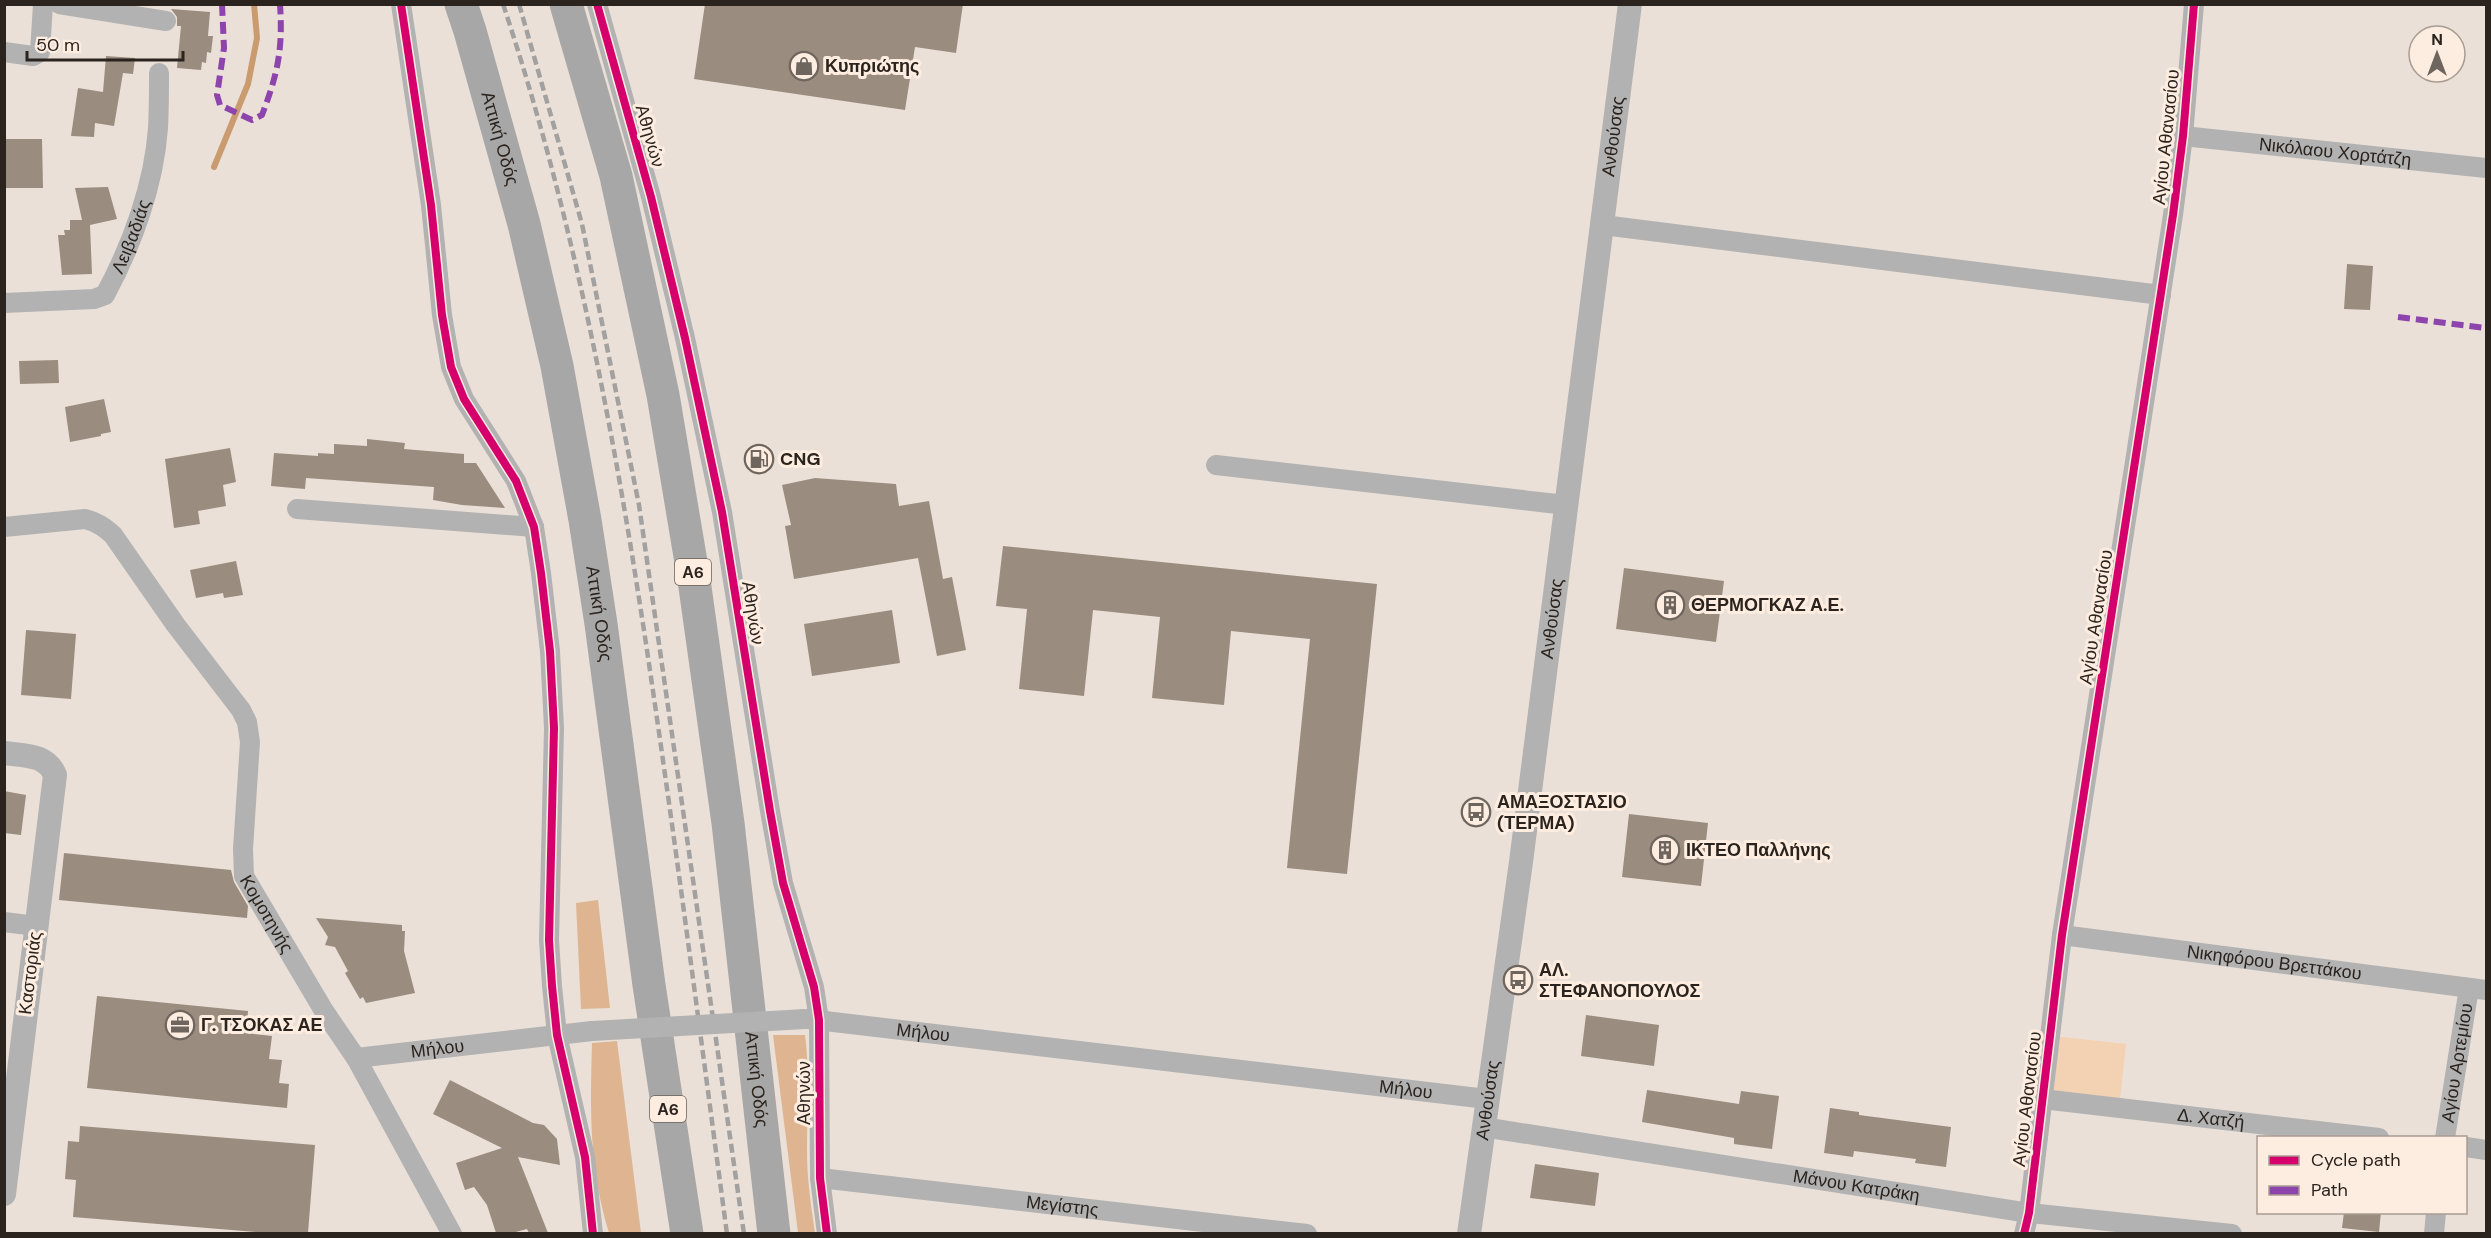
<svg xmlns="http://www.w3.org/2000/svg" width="2491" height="1238" viewBox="0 0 2491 1238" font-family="'DM Sans',sans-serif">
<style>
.green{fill:#f3d1b3}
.forest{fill:#deb590}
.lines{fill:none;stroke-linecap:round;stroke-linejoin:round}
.stream{stroke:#ca9b6e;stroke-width:6}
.building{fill:#9a8c7f}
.minor{stroke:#b2b2b3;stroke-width:20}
.tertiary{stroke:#b2b2b3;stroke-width:24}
.motorway{stroke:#a8a7a7;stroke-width:33}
.rail{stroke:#a3a0a0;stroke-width:4.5;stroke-dasharray:9 4.5;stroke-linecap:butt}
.minor-bridge{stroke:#b2b2b3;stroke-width:20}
.quiet{stroke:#8e44ad;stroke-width:6;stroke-dasharray:12 6;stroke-linecap:butt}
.cycleway-casing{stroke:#fdede0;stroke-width:11}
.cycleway{stroke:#d6006c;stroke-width:8}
.labels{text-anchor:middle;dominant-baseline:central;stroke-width:6;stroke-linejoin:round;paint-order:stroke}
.shield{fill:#fdede0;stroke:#6a6058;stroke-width:1.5}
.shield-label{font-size:16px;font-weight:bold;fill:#2b231d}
.poi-label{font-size:18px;font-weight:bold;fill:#2b231d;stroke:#fdede0;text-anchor:start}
.street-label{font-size:18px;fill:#2b231d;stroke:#fdede0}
</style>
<rect width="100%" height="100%" fill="#eae0d7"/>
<path class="green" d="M2044,1035L2126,1044L2120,1100L2036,1093Z"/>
<path class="forest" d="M598,900L610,1008L581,1009L576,903Z
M773,1035H805C810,1073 807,1112 807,1151C807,1179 811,1206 815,1233H798Z
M617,1041L641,1233H609C589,1167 590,1112 592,1043Z"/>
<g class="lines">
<path class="stream" d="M214,167L248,84L257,38L254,4"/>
</g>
<path class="building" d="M705,4H963L956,53L915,47L905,110L694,79Z
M171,9L210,12L208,36H213L211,53L207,52L206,63L202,62L201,70L177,68L181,26H177V17Z
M106,56L135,58L133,74L123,73L114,126L95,123L94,137L71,136L78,88L103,92Z
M4,139H42L43,188H4Z
M108,187L117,219L90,225L92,274L62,275L58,235H65L64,230H70V220H82L75,188Z
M2347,264L2373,266L2370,310L2344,309Z
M58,360L59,383L20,384L19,361Z
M104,399L111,432L101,434V436L70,442L65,407Z
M367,439L405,443L404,449L464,454V463H476L505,508L462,505L433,500L434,487L306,478L305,489L271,486L274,453L318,456V453L334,454V444L367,446Z
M230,448L236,482L223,485L226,506L198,511L200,524L174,528L165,459Z
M815,478L896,484L899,506L929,501L943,579L952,577L966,650L937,656L918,558L794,579L785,526L791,525L782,485Z
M1003,546L1377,584L1347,874L1287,868L1310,639L1231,631L1224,705L1152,698L1160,617L1093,610L1084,696L1019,689L1027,609L996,606Z
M236,561L243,595L224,598L223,593L196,598L190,570Z
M1624,568L1724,581L1716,642L1616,629Z
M892,610L900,663L812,676L804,624Z
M26,630L76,634L71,699L21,695Z
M4,791L26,795L21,835L4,833Z
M1629,814L1708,823L1701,886L1622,877Z
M64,853L231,870L234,882L248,906L247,918L59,900Z
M316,918L402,925V931H405L404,951L415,993L366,1003L363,997L360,999L345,973L348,971L335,947L325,945L328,937Z
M97,996L248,1011L247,1025L254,1026L253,1034L272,1036L269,1059L282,1060L279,1083L289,1084L287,1108L87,1088Z
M1586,1015L1659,1025L1654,1066L1581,1056Z
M450,1080L533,1123L544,1125L557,1139L560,1165L518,1157L548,1233H529L527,1229L512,1233H496L487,1205L474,1187L465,1190L456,1163L502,1148L433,1114Z
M1647,1090L1739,1104L1741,1091L1779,1096L1772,1149L1734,1144V1138L1642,1122Z
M1830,1108L1859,1112V1115L1951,1127L1946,1167L1915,1163L1916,1159L1854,1151L1853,1157L1824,1153Z
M80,1126L315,1145L308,1233H267L73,1217L76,1180L65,1179L68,1141L79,1142Z
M1535,1164L1599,1173L1595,1206L1530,1198Z
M2344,1212H2381L2379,1232L2342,1228Z"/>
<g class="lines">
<g class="minor">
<path d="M59,4L166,21"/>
<path d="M401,4L431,205L442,315L451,367L464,399L516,481L534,527L541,573L550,651L554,728L549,940L552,986L557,1035L585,1157L593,1234"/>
<path d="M597,4L651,197L685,338L722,512L770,811L783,883L814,987L819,1020L820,1178L827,1234"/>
<path d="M4,52L33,56L40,52L43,4"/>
<path id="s1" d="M2183,136L2486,168"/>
<path d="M1603,225L2161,295"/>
<path id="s2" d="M4,303L94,299L105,295C132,245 154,185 158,128C159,110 159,91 159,73"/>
<path d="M1216,465L1566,505"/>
<path d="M297,509L534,527"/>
<path id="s3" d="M4,527L85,519C97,522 104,527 113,535L175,624L241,710L247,722L250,742L243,849L244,876L324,1011L356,1058L452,1234"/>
<path d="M4,922L36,926"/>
<path id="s4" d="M2062,935L2486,990"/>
<path id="s5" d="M808,1019L1487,1099"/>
<path id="s6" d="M356,1058L592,1031"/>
<path id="s7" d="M2042,1099L2379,1138"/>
<path id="s8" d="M1483,1127L2029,1213L2232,1234"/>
<path id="s9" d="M2445,1138L2469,988"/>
<path d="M2466,1147L2486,1150"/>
<path id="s10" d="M820,1178L1307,1234"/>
<path d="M2024,1234L2029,1213L2062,935L2173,215L2183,136L2194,4"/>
<path d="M2434,1234L2436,1212"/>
</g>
<g class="tertiary">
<path d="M4,753C26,756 46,754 55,775L4,1194"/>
<path id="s11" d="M1469,1234L1521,862L1630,4"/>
</g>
<g class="motorway">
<path id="s12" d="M461,4L470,31L524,224L557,366L585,520L601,624L649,985L687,1234"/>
<path id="s13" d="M566,4L616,176L663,395L694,580L728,823L774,1234"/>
</g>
<path class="rail" d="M503,4C578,230 620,463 654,698C680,876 703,1055 727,1234
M519,4L582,224L639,505L744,1234"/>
<path class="minor-bridge" d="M592,1031L805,1019"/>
<path class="quiet" d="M222,4L224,48L217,95L220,105L252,120L262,115C278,73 283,49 280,4
M2398,317L2486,328"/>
<g class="cycleway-casing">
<path id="cycleway" d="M401,4L431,205L442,315L451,367L464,399L516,481L534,527L541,573L550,651L554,728L549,940L552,986L557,1035L585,1157L593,1234
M597,4L651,197L685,338L722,512L770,811L783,883L814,987L819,1020L820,1178L827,1234
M2024,1234L2029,1213L2062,935L2173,215L2183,136L2194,4"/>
</g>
<use href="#cycleway" class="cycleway"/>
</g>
<defs>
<g id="shop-ring" transform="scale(1.5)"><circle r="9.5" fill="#fdede0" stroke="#6e655e" stroke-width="1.5"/><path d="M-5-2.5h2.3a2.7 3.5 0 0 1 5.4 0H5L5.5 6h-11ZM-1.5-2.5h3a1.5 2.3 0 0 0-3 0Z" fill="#6e655e"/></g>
<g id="fuel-ring" transform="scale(1.5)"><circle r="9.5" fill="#fdede0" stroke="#6e655e" stroke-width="1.5"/><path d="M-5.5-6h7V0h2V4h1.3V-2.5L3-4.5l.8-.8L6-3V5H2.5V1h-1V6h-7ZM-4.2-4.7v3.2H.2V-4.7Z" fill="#6e655e"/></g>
<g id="building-ring" transform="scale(1.5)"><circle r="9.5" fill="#fdede0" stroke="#6e655e" stroke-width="1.5"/><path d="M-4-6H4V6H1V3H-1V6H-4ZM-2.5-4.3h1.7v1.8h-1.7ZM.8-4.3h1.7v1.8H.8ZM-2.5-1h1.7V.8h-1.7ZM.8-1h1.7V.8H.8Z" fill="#6e655e"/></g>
<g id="bus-ring" transform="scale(1.5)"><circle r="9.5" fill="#fdede0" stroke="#6e655e" stroke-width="1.5"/><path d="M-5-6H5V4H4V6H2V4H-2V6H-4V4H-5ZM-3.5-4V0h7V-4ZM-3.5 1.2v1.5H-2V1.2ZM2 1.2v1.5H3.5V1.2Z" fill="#6e655e"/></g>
<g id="office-ring" transform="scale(1.5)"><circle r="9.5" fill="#fdede0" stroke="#6e655e" stroke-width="1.5"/><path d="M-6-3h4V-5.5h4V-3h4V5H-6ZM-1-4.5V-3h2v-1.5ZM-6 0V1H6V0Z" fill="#6e655e"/></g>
</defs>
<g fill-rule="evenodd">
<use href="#shop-ring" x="804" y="66"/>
<use href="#fuel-ring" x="759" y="459"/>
<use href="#building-ring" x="1670" y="605"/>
<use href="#bus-ring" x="1476" y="812"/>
<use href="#building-ring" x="1665" y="850"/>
<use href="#bus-ring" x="1518" y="980"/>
<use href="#office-ring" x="180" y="1025"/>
</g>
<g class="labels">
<g class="shield">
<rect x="675" y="559" width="36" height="26" rx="4.5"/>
<rect x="650" y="1096" width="36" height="26" rx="4.5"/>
</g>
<g class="shield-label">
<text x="693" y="572">Α6</text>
<text x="668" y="1109">Α6</text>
</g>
<g class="poi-label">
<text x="825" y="66">Κυπριώτης</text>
<text x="780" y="459">CNG</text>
<text x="1691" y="605">ΘΕΡΜΟΓΚΑΖ Α.Ε.</text>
<text x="1497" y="802">ΑΜΑΞΟΣΤΑΣΙΟ<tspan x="1497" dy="21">(ΤΕΡΜΑ)</tspan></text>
<text x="1686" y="850">ΙΚΤΕΟ Παλλήνης</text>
<text x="1539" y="970">ΑΛ.<tspan x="1539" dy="21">ΣΤΕΦΑΝΟΠΟΥΛΟΣ</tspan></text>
<text x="201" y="1025">Γ. ΤΣΟΚΑΣ ΑΕ</text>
</g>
<g class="street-label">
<text transform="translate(650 136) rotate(74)">Αθηνών</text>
<text stroke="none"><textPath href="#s11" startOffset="1107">Ανθούσας</textPath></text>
<text transform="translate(2166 137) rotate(-84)">Αγίου Αθανασίου</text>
<text stroke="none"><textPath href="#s12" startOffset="140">Αττική Οδός</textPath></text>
<text stroke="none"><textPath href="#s1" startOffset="153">Νικόλαου Χορτάτζη</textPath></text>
<text stroke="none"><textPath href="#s2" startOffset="166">Λειβαδιάς</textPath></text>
<text transform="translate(753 613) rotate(81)">Αθηνών</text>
<text stroke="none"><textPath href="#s12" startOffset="626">Αττική Οδός</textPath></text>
<text transform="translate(2096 617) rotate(-81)">Αγίου Αθανασίου</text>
<text stroke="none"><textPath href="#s11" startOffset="621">Ανθούσας</textPath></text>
<text stroke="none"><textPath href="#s3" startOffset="543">Κομοτηνής</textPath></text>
<text stroke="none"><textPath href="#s4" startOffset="214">Νικηφόρου Βρεττάκου</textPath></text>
<text transform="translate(30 973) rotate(-83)">Καστοριάς</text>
<text stroke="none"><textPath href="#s5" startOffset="116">Μήλου</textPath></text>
<text stroke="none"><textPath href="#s6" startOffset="82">Μήλου</textPath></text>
<text stroke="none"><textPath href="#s9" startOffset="76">Αγίου Αρτεμίου</textPath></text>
<text stroke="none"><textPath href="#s13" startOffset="1094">Αττική Οδός</textPath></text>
<text stroke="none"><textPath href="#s5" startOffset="602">Μήλου</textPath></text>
<text transform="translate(804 1093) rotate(-90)">Αθηνών</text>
<text transform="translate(2027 1099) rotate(-83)">Αγίου Αθανασίου</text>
<text stroke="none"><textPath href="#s11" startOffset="135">Ανθούσας</textPath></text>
<text stroke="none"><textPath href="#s7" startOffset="170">Δ. Χατζή</textPath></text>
<text stroke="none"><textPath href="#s8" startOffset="378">Μάνου Κατράκη</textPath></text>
<text stroke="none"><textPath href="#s10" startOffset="244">Μεγίστης</textPath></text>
</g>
</g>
<rect width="2491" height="1238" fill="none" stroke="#2b231d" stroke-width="12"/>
<rect x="2257" y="1136" width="210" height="78" fill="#fdede0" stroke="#a99c92" stroke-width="1.5"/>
<rect x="2269" y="1156" width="30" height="9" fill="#d6006c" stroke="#a99c92" stroke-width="1.5"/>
<text x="2311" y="1166" font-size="18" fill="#2b231d">Cycle path</text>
<rect x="2269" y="1186" width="30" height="9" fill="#8e44ad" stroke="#a99c92" stroke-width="1.5"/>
<text x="2311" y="1196" font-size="18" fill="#2b231d">Path</text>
<g transform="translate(2437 54)"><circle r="28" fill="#fdede0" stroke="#a99c92" stroke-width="1.5"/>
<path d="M0-4.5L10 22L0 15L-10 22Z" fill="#6e655e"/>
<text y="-9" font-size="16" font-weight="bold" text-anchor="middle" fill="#2b231d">N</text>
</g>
<path d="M27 51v9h156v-9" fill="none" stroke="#2b231d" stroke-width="3"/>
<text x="36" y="51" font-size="18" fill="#2b231d" stroke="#fdede0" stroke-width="4.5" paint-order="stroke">50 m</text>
</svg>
